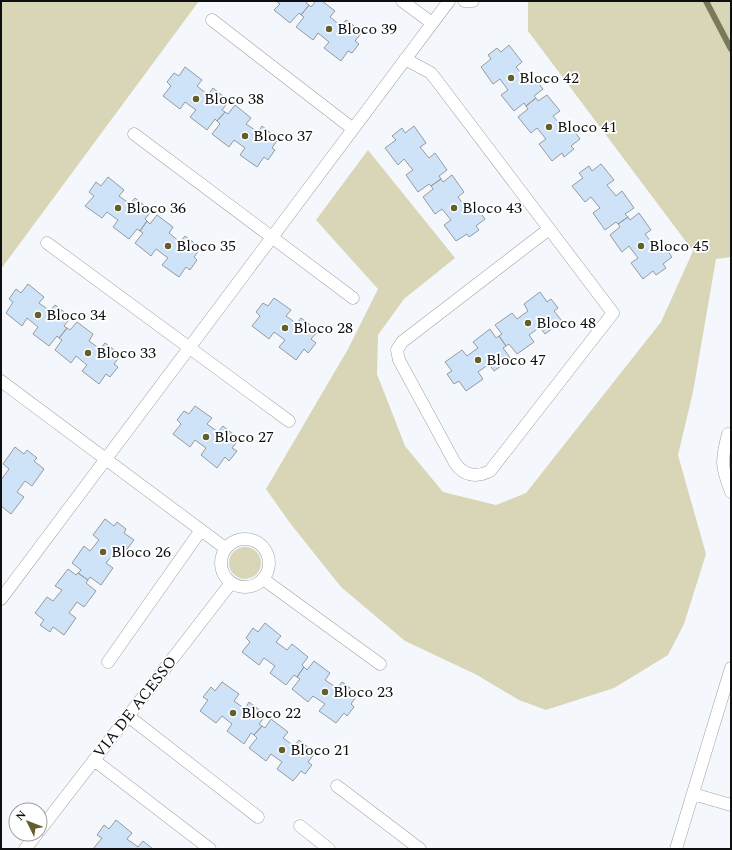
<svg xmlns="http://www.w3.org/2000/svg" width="732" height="850" viewBox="0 0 732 850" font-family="Spectral,serif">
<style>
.green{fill:#d8d6b6}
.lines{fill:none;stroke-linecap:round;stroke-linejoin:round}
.stream{stroke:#7a795a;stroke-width:6}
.building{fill:#cfe3f8;stroke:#969a9d}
.lane-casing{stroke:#9ea1a5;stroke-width:13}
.lane{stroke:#fff;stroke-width:12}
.poi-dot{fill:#635f2c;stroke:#fff;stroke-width:1.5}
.labels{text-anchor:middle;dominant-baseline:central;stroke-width:3.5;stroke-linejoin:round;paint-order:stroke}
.poi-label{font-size:16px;fill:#0e0f10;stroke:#fff;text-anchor:start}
.street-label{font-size:16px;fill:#0e0f10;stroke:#fff}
</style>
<rect width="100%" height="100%" fill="#f4f8fc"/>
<path class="green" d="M1,1H199L1,269Z
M528,1H731V257L716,259L693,392L678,455L706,554L684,624L668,655L614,688L546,710L519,700L477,675L405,641L341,587L290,523L266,489L348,349L378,289L316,220L368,150L455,258L404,299L378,335L377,374L405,446L443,492L496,505L526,493L661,322L693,251L528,31Z
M229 563a16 16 0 1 1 32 0a16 16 0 1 1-32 0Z"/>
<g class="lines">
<path class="stream" d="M706,1L731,49"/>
</g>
<path class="building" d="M276,1H307L306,3L309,5L301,15L299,13L290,23L274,10L280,4Z
M316,1H322L335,11L330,17L341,26L346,20L362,32L355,41L359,44L352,53L348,51L341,61L324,48L329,42L318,33L313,40L296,27L304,17L301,15L309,5L311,7Z
M509,45L522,62L516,67L524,77L530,73L543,89L534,96L536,98L526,106L524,103L514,111L501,95L508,90L500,79L493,84L481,67L491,59L488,55L497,48L501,52Z
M185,67L202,80L197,86L208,95L213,88L229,101L222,110L225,112L217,121L215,119L207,130L190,117L196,110L185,102L180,109L163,96L171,86L167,82L174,73L179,76Z
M547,95L560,111L553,116L562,127L568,122L580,139L571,146L574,149L564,157L562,153L552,161L539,144L546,139L537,128L531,133L518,117L528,109L526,106L536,98L538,101Z
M235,105L251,118L246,124L258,132L262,126L278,139L272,148L275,150L268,160L264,157L257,167L240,155L245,148L234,140L229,147L212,134L220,124L217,121L225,112L228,114Z
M414,126L426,143L420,147L429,158L435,153L447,170L439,176L441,179L431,186L429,184L418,192L406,175L413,170L404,159L398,165L385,148L396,140L392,136L402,128L405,133Z
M601,164L614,180L607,185L616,196L622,191L634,208L625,214L628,217L618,224L616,222L605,230L593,213L600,208L591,197L585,202L572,186L583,178L579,173L589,166L592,171Z
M452,175L464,192L458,197L466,208L473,203L485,219L476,226L479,230L469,237L467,234L456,241L444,225L451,220L442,209L435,214L423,197L433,189L431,186L441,179L443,182Z
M108,177L124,190L119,196L130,204L135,198L151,211L145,219L147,221L140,231L137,229L129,239L113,227L118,220L107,212L102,218L85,206L94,196L89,192L96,182L101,186Z
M639,213L651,230L645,234L654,246L660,241L672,257L663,264L666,268L656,275L653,271L643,279L631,263L638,258L629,246L622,252L610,235L620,227L618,224L628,217L630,220Z
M157,215L173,227L169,233L180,242L185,236L201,248L194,257L197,260L190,270L186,267L179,277L162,265L168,258L156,249L151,256L135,243L143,233L140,231L147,221L150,224Z
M28,284L44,297L39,303L50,311L55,305L71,317L64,326L67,328L59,338L57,336L49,346L33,334L38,327L27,318L22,326L6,313L13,302L9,299L16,289L21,293Z
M540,292L547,302L551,299L558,308L554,311L562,321L545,334L540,327L529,335L534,342L517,354L509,344L506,346L499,336L502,334L495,325L512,313L517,319L528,311L524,304Z
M274,298L291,310L286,316L297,324L301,318L318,331L311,339L316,343L308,353L304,349L296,360L279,347L285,340L274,332L269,339L252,326L260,316L256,312L263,303L268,306Z
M77,322L93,334L89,341L100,349L105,343L121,355L114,364L118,367L110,377L106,374L99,384L82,371L87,365L76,356L71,363L55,350L62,340L59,338L67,328L70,330Z
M490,329L496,338L499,336L506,346L503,348L511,359L494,371L489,364L478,372L483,379L466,391L459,381L454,384L447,374L452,371L445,362L462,350L467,356L478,348L473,342Z
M195,406L212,418L207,424L218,432L223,426L239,439L232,448L237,451L229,461L225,457L217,468L201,455L206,448L195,440L190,447L173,434L181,424L177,420L184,411L189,414Z
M15,447L24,454L27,450L37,458L34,461L44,469L32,486L25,481L17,492L24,497L11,514L1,506V480L9,469L3,464Z
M105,519L114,526L117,522L126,529L124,533L134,540L121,557L115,552L106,563L113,568L101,585L90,577L88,580L78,573L81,570L72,563L84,546L90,551L99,540L93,535Z
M68,569L76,575L78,573L88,580L86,583L96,591L84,607L77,602L69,613L76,618L64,635L53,627L50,632L40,625L44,620L35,613L47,597L53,601L62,590L55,586Z
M265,623L281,636L276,642L287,650L292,644L308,657L302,665L304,667L297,677L294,675L286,685L270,673L275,666L264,658L259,665L242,652L250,642L246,638L253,628L258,632Z
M314,661L330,673L325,680L337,688L342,682L358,694L351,704L354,707L347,716L344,713L336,723L319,711L325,704L313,696L308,702L292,689L300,679L297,677L304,667L307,670Z
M222,682L239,694L234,701L245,709L249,702L266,715L259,724L262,726L254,735L251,733L244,744L227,731L232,724L222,716L216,723L200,711L208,700L203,697L211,687L215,691Z
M271,719L288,732L283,738L294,746L299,740L315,753L308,762L312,765L305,774L301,771L293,781L277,769L282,762L271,754L266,761L249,748L257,738L254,735L262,726L265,728Z
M116,820L132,833L127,839L138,847L143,841L153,849H93L102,838L97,835L104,825L109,829Z"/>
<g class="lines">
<g class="lane-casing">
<path id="lane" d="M402,1L432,23
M464,1H473
M212,20L353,129
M405,59L431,73L613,313L490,471C476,478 464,476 455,463L399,360L397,350L402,342L549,229
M134,134L353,298
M47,243L289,421
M1,381L225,548
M728,434C721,461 721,466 731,492
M221 563a24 24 0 1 1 48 0a24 24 0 1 1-48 0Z
M263,579L380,664
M1,599L449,1
M108,662L201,530
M128,716L258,817
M94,760L210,849
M337,786L420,849
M693,794L731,805
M300,826L329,849
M40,830L231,583
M25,849L37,834
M676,849L731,668"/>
</g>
<use href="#lane" class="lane"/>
</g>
<g class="poi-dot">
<circle cx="329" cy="29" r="4"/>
<circle cx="511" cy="78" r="4"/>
<circle cx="196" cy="99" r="4"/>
<circle cx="549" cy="127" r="4"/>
<circle cx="245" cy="136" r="4"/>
<circle cx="118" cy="208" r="4"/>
<circle cx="454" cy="208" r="4"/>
<circle cx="168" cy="246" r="4"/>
<circle cx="641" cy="246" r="4"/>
<circle cx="38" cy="315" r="4"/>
<circle cx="528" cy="323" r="4"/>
<circle cx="285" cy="328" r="4"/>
<circle cx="88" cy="353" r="4"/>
<circle cx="478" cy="360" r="4"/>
<circle cx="206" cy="437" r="4"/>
<circle cx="103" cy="552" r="4"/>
<circle cx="325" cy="692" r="4"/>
<circle cx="233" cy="713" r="4"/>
<circle cx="282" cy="750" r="4"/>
</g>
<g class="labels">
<g class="poi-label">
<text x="337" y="29">Bloco 39</text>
<text x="519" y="78">Bloco 42</text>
<text x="204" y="99">Bloco 38</text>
<text x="557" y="127">Bloco 41</text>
<text x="253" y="136">Bloco 37</text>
<text x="126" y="208">Bloco 36</text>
<text x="462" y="208">Bloco 43</text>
<text x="176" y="246">Bloco 35</text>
<text x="649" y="246">Bloco 45</text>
<text x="46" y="315">Bloco 34</text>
<text x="536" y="323">Bloco 48</text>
<text x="293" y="328">Bloco 28</text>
<text x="96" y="353">Bloco 33</text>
<text x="486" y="360">Bloco 47</text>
<text x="214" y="437">Bloco 27</text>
<text x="111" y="552">Bloco 26</text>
<text x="333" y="692">Bloco 23</text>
<text x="241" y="713">Bloco 22</text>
<text x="290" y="750">Bloco 21</text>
</g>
<g class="street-label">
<text transform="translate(135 707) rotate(-52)">VIA DE ACESSO</text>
</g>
</g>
<rect width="732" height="850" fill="none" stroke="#0e0f10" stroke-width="4"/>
<g transform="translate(28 822) rotate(313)"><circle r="19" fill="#ffffff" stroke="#9f9f9f"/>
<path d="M0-3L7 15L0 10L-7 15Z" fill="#635f2c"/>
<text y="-6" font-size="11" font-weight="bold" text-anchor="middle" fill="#0e0f10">N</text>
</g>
</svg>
